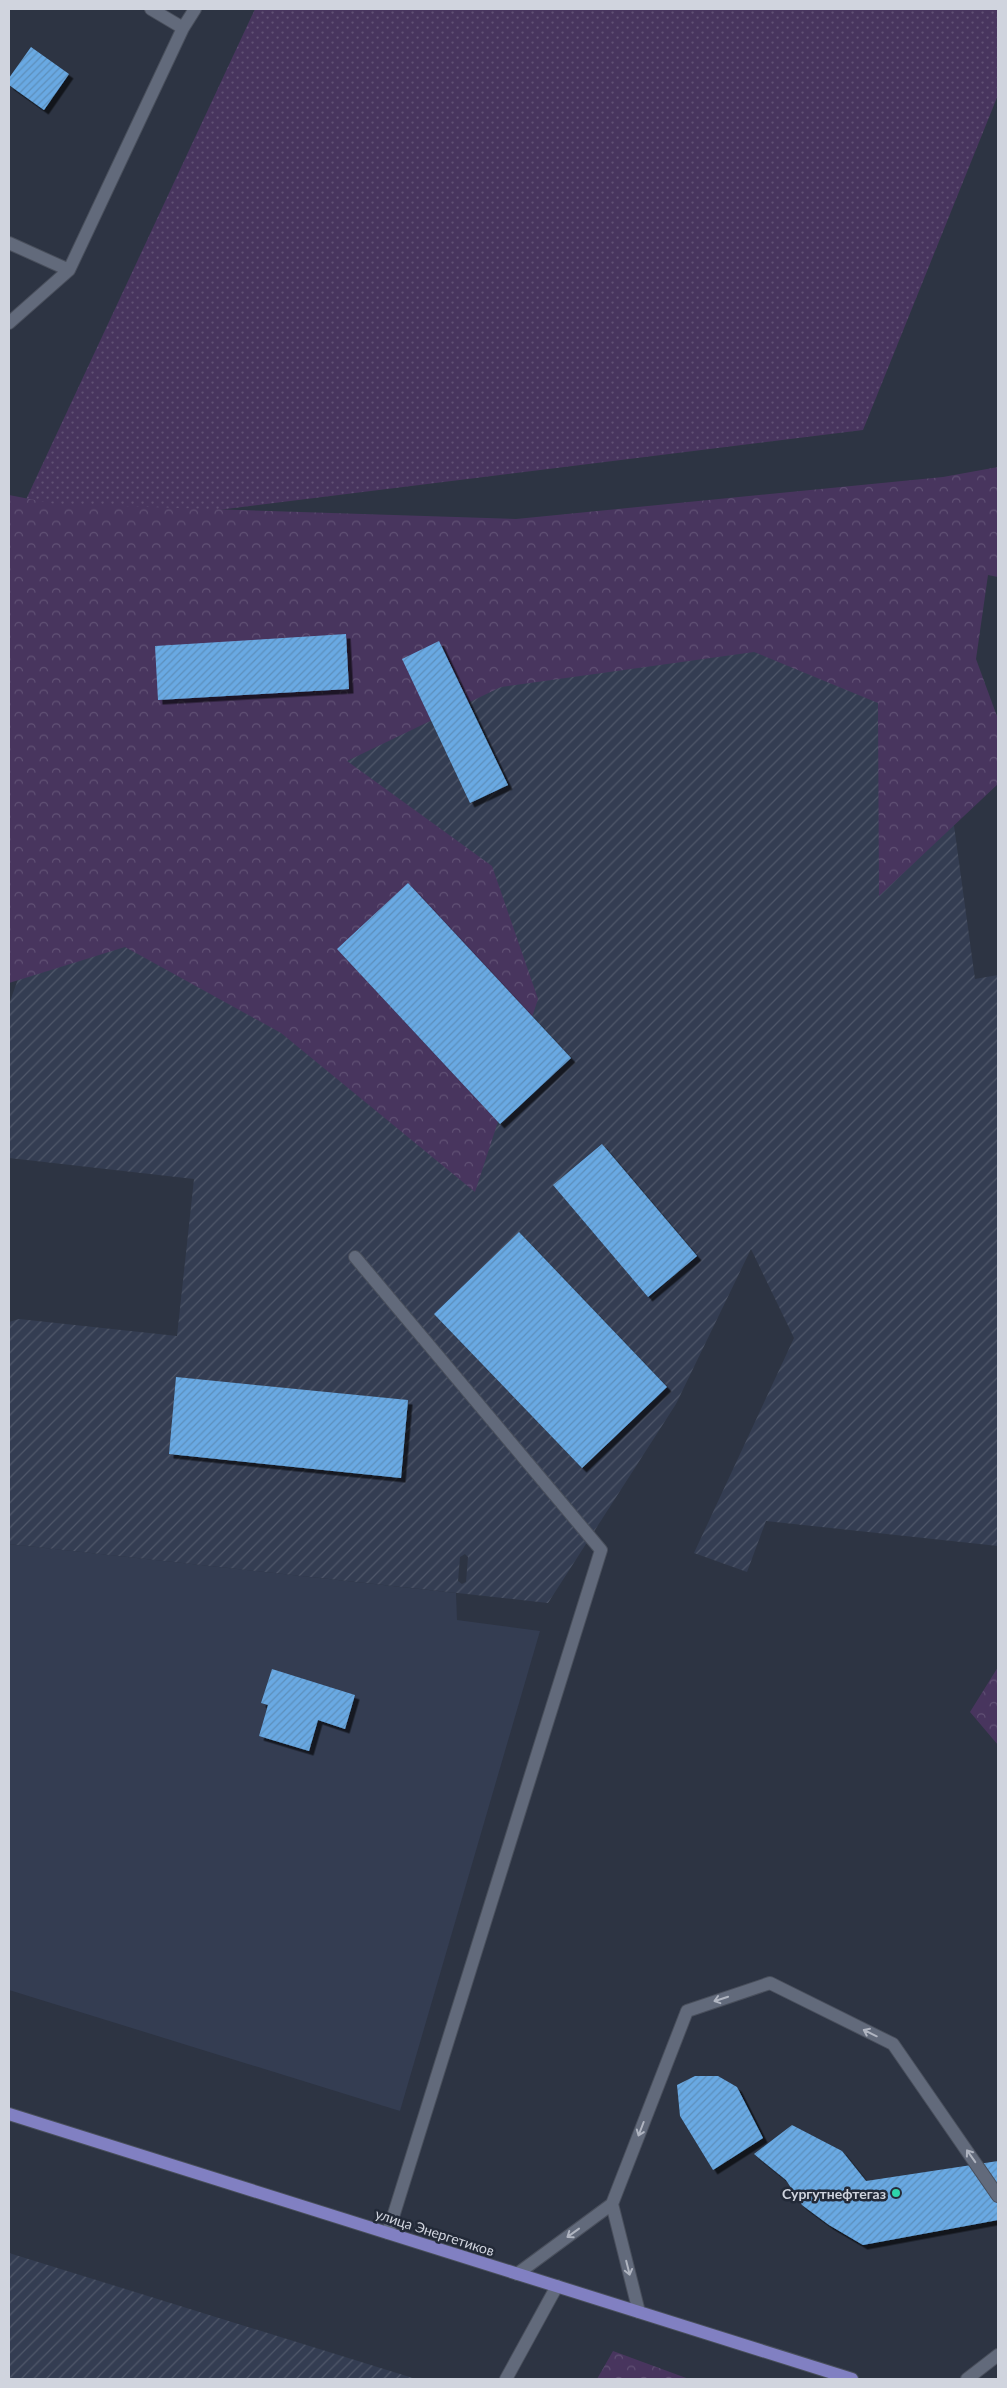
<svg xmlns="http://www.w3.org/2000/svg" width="1007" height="2388" viewBox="0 0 1007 2388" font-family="Lato,sans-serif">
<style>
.built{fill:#343d52}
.industrial{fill:url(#industrial-furrows);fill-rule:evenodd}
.grass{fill:url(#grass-dots)}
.forest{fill:url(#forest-crowns)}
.building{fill:url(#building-hatch);filter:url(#shadow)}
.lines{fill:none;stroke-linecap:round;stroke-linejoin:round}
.minor-casing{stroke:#494f5c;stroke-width:14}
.major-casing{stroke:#494f5c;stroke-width:14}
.minor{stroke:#626a7b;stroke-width:12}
.major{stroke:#8180c2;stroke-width:12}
.oneway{stroke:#afb4c0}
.poi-dot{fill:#2ed4aa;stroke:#232a38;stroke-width:2}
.labels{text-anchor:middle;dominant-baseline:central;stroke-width:5;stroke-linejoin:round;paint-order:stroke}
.poi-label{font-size:14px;font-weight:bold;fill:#d0d4de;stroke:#232a38;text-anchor:end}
.street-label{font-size:14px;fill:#d0d4de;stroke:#232a38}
</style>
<defs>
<pattern id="industrial-furrows" width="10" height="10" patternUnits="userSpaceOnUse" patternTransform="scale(1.25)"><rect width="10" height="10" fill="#343d52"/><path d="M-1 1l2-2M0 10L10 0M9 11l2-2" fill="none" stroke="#50586a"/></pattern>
<pattern id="grass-dots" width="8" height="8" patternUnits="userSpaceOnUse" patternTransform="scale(1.25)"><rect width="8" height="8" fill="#48355e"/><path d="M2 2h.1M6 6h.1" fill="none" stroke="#615175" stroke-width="1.8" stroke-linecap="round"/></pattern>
<pattern id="forest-crowns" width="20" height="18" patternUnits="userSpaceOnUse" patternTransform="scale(1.25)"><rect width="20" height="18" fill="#48355e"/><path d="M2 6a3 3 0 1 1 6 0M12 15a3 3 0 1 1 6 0" fill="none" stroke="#615175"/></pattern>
<pattern id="building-hatch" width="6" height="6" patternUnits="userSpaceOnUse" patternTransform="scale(1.25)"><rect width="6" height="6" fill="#69a9e3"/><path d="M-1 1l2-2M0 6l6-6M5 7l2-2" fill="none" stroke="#5e8fbb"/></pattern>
<filter id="shadow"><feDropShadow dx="4.5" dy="4.5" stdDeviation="0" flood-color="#0009"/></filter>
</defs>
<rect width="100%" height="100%" fill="#2d3443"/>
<path class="built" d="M9,1544L456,1593L457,1620L540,1631L400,2111L9,1990Z"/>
<path class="industrial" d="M919,570L975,979L998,975V1546L766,1521L747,1572L694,1553L794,1338L751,1249L676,1404L548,1603L9,1544V1322L19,1319L177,1336L194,1179L9,1158V1004L87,789ZM465,1554L468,1557L466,1582L462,1584L458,1581L460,1557Z
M9,2253L416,2379H9Z"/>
<path class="grass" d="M255,9H998V95L863,430L9,536Z"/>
<path class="forest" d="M998,467V577L988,575L976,659L998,719V784L879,896L878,703L754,652L501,687L347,761L492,866L538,999L475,1192L281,1033L125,947L9,983V495L55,504L516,519L943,477Z
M998,1667V1745L970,1712Z
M613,2351L689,2379H597Z"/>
<path class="building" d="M31,47L69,74L44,110L9,85V78Z
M346,634L349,689L158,700L155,646Z
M439,641L508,785L470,803L402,659Z
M408,883L571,1058L500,1124L337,949Z
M602,1144L697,1256L648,1297L553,1185Z
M519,1232L667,1387L582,1468L434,1314Z
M176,1377L408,1400L401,1478L169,1454Z
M272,1669L355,1695L345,1729L318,1720L309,1751L259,1736L268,1705L261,1703Z
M695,2076H718L737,2087L763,2138L713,2170L680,2116L677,2085Z
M792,2125L842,2151L866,2181L998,2161V2220L863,2245L829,2225L802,2205L786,2180L754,2154Z"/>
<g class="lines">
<g class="minor-casing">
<path id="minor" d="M151,9L183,28
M9,243L69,270
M9,323L69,270L183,28L195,9
M355,1257L601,1550L388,2233
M612,2204L639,2312
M517,2274L612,2204L687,2011L770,1983L893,2044L998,2196
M506,2379L557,2286
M967,2379L998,2355"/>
</g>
<g class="major-casing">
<path id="major" d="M9,2114L852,2379"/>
</g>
<use href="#minor" class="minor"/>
<use href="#major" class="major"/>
</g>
<defs><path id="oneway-shaft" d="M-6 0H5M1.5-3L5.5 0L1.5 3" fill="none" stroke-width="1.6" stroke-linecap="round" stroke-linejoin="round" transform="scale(1.25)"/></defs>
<g class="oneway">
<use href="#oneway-shaft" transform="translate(721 1999) rotate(162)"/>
<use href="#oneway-shaft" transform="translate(870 2033) rotate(-154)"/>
<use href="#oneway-shaft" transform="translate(641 2129) rotate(111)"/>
<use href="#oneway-shaft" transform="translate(971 2156) rotate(-125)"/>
<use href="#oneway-shaft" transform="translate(573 2233) rotate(144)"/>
<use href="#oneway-shaft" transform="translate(628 2268) rotate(76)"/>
</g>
<circle class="poi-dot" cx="896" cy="2193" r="5"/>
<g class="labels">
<g class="poi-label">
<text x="886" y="2193">Сургутнефтегаз</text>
</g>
<g class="street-label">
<text transform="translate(435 2232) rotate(18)">улица Энергетиков</text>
</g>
</g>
<rect width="1007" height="2388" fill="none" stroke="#d0d4de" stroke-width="20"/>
</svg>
